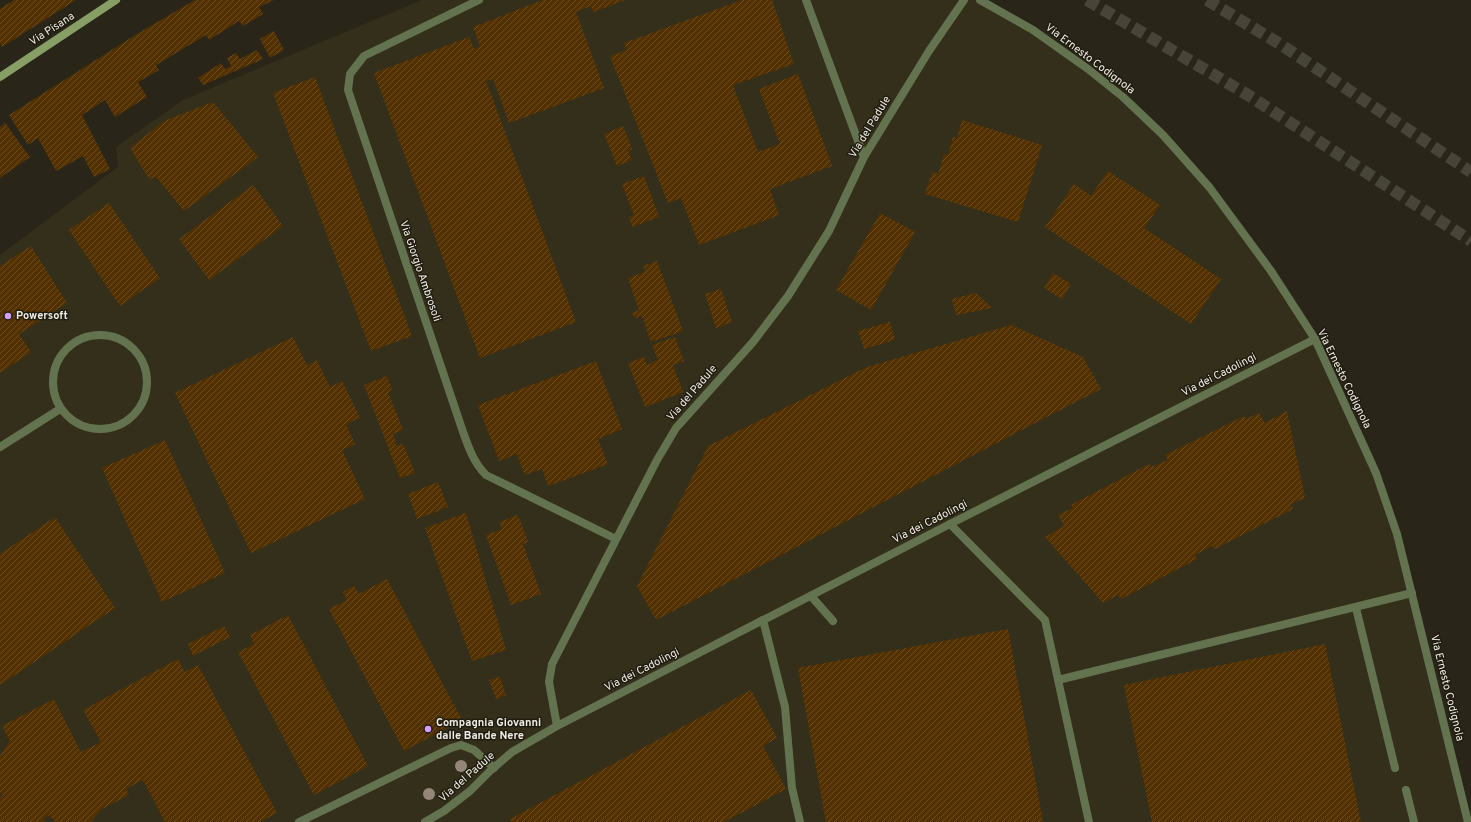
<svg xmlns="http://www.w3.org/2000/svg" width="1471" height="822" viewBox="0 0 1471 822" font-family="Overpass,sans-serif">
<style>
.built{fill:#342f1b}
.building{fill:url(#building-hatch)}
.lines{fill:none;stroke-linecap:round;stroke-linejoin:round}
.highway-tunnel{stroke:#474438;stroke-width:12;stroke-dasharray:12 6;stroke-linecap:butt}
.lane{stroke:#64734f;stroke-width:8}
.street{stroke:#64734f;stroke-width:8}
.secondary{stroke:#879f64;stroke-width:8}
.tree{fill:#95867b}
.poi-dot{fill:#d29dfd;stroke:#201d10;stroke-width:1.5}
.labels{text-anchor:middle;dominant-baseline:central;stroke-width:3;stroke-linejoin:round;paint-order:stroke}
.street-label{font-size:11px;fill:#efede5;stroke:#201d10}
.poi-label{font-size:11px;font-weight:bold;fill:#efede5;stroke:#201d10;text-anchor:start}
</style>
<defs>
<pattern id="building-hatch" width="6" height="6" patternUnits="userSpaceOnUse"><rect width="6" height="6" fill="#533000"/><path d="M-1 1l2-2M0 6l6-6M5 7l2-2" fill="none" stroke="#6c4e25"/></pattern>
</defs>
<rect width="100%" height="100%" fill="#292619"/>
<path class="built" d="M422,0H980L1033,30L1110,86L1210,188L1315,339L1347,407L1397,534L1468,822H0V255L118,167L116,147L183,100Z"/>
<path class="building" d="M14,0H76L2,47L0,43V9Z
M195,0H274L259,7L263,14L243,26L239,21L209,40L206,35L156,65L159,70L138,82L147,97L115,117L105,100L82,115L110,169L94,177L83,156L56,171L38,138L28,145L9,115L137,34Z
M543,0H625L593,12L591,6L576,12L604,88L509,123L493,79L486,81L576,322L480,358L374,73L469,37L474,49L480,46L473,27Z
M742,0H772L794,64L733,85L758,152L780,144L759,89L798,74L832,166L770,189L779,215L699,245L681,198L668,203L610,56L627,50L624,43Z
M274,31L284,50L270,58L260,39Z
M257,50L263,59L203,85L198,78L221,63L225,69L231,66L227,58L236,53L240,59Z
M315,77L412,336L371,351L273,93Z
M213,102L258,157L184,211L156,177L149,179L130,148L164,121Z
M962,120L1042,145L1018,222L925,194L932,172L938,174L944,154L948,155L953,137L957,138Z
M5,123L30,157L0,178V127Z
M623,126L632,149L628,151L632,160L617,166L604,134Z
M1108,171L1160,205L1144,228L1221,279L1191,324L1045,227L1074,184L1091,196Z
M644,176L659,217L632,227L629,217L634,215L622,184Z
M253,185L283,226L209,280L179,239Z
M109,203L160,278L120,306L69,230Z
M880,213L915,232L871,310L836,290Z
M31,246L67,303L19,334L31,352L0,373V266Z
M657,261L683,331L651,342L642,316L634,318L632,313L639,310L628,278L645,272L643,266Z
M1053,273L1071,284L1062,299L1044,288Z
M721,289L732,322L716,328L705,294Z
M976,293L992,308L956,315L952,299Z
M890,322L895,340L864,349L858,331Z
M1011,325L1083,357L1101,389L656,620L637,586L708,446L867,367Z
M293,337L307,365L317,360L330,387L342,381L360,418L346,424L355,444L342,450L365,499L251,553L175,393Z
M675,337L684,361L673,365L683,392L645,407L628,363L644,357L647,365L658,360L652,345Z
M596,361L622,429L598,439L608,464L548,486L542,469L525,475L517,454L499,461L478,405Z
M387,376L392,390L388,392L403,430L393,434L397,446L403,444L415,473L400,478L364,385Z
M1287,411L1305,498L1291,504L1293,509L1215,549L1212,546L1195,555L1197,559L1121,599L1118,595L1103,603L1045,537L1064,526L1058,515L1073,508L1071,505L1149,464L1151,467L1168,460L1165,455L1244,416L1246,419L1259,413L1265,423Z
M165,440L225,573L162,602L102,468Z
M438,482L448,507L417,519L408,494Z
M466,513L506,650L472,661L425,528Z
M518,515L528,542L523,544L541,594L511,605L486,535L502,529L499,522Z
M55,517L115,608L0,685V554Z
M387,579L462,720L404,751L329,609L347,600L343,592L354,586L359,594Z
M288,615L368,766L314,795L238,652L254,644L250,635Z
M224,626L230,637L193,656L188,644Z
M1008,629L1043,822H826L798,668Z
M1325,644L1361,822H1152L1124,685Z
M178,659L185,672L198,665L277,813L260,822H165L143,780L126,789L129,795L102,809L90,822H56L48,815L42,822H0V798L3,795L0,793V756L10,741L2,726L54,699L81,752L101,742L83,710Z
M500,677L506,695L496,699L489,680Z
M751,690L777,738L763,746L786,789L724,822H512L510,819Z"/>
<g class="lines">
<path class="highway-tunnel" d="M1087,0L1248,95L1471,241
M1207,0L1280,44L1471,172"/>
<path class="lane" d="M950,524L1045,620L1089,822
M811,596L833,621
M1356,608L1395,768
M763,620L785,707L792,788L800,822
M1058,680L1412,593
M1406,790L1414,822
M299,822L451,748L461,745L474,750L494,768"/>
<path class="street" d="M479,0L364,56L350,74L348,90L462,429C468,446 473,462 486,475L616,539
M806,0L864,157
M980,0L1033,30L1088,69L1123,97L1163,135L1210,188L1271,271L1315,339L1376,473L1397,534L1468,822
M53 382a47 47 0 1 1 94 0a47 47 0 1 1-94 0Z
M0,447L60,409
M557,726L950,524L1315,339
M425,822L444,811L470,791L490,771L512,752L557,726L549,682L552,664L657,460L676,428L753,342L788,296L829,231L864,157L929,51L964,0"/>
<path class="secondary" d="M0,77L116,0"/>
</g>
<g class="tree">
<circle cx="461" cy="766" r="6"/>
<circle cx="429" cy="794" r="6"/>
</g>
<g class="poi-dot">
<circle cx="8" cy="316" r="4"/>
<circle cx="428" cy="729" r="4"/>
</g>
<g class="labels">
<g class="street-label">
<text transform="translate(52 29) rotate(-33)">Via Pisana</text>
<text transform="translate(1090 59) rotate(37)">Via Ernesto Codignola</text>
<text transform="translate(870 127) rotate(-59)">Via del Padule</text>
<text transform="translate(420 271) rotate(71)">Via Giorgio Ambrosoli</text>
<text transform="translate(1219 375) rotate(-27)">Via dei Cadolingi</text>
<text transform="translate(1344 379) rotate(64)">Via Ernesto Codignola</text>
<text transform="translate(692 393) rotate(-49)">Via del Padule</text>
<text transform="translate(930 522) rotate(-27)">Via dei Cadolingi</text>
<text transform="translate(642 670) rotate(-27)">Via dei Cadolingi</text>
<text transform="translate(1447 688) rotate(76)">Via Ernesto Codignola</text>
<text transform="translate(467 777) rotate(-41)">Via del Padule</text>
</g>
<g class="poi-label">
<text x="16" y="316">Powersoft</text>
<text x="436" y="723">Compagnia Giovanni<tspan x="436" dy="13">dalle Bande Nere</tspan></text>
</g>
</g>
</svg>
